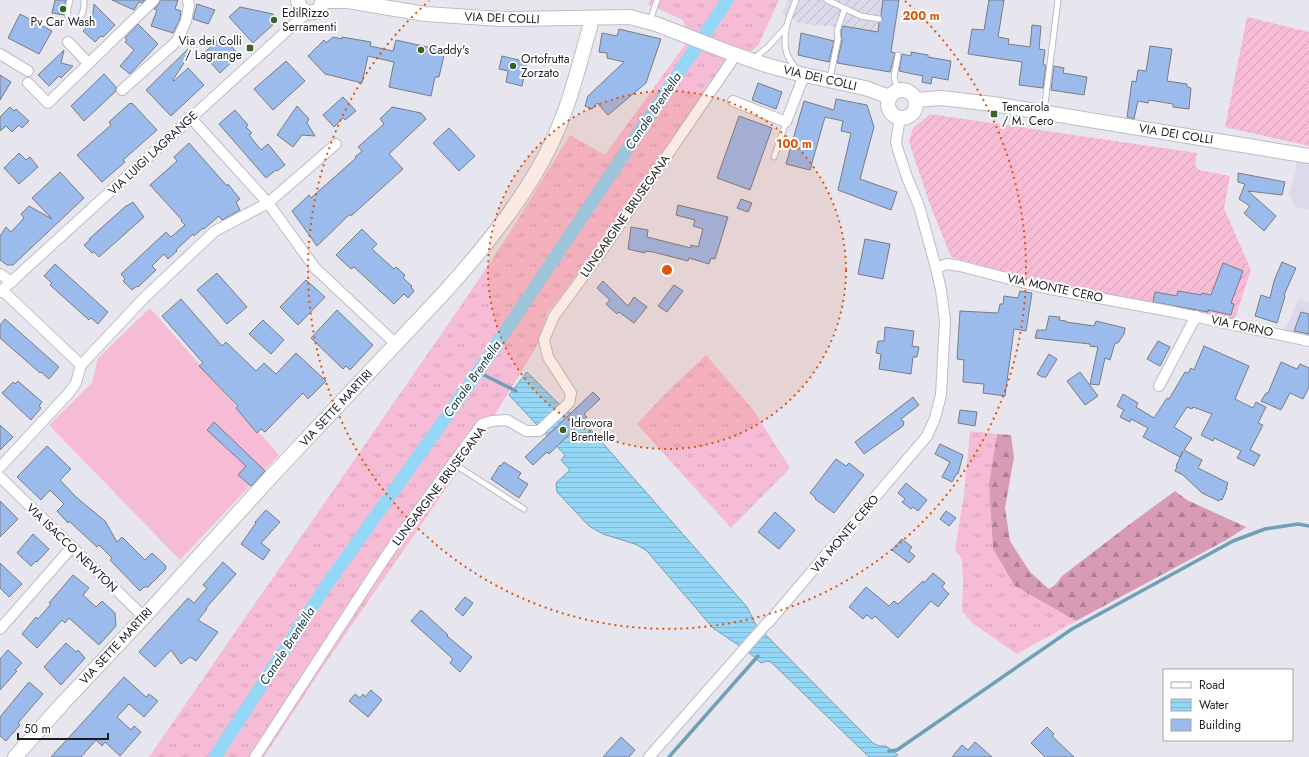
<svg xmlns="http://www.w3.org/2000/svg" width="1309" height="757" viewBox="0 0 1309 757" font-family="Jost,sans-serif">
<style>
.built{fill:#dbd9ea}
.industrial{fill:url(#industrial-furrows)}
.grass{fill:url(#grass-tufts)}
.forest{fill:url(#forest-firs)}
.garden{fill:url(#garden-furrows)}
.pitch{fill:#f7bcd5}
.water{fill:url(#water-rules);stroke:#71a0b6}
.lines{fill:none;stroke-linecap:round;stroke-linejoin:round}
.stream{stroke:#71a0b6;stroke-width:3.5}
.canal{stroke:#95d7f6;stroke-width:13}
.building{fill:#9cbbed;stroke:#787c83}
.lane-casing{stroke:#bdbcc5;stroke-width:7}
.street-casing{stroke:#bdbcc5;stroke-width:12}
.secondary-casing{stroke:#bdbcc5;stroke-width:16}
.lane{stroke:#fff;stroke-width:5}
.street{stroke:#fff;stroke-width:10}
.secondary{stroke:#fff;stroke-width:14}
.ring{fill:none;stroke:#de560d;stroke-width:2;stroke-dasharray:2 4}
.poi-dot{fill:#386524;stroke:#fff;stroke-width:1.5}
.labels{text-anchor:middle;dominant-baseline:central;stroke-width:4;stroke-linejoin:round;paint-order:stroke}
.poi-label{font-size:12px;fill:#1e1e21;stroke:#fff;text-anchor:start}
.street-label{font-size:12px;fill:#1e1e21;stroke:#fff}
.water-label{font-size:13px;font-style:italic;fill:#173643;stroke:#fff}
.centre{fill:#de560d;stroke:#fff;stroke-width:2}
.ring-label{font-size:12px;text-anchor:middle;font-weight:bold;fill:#de560d;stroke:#fff;stroke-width:4;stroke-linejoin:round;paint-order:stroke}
</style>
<defs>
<pattern id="industrial-furrows" width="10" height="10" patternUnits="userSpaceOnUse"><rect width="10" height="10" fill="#dbd9ea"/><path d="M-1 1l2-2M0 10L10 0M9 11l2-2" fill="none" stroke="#bcbac8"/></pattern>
<pattern id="grass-tufts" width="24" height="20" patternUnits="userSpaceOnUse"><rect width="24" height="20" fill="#f7bcd5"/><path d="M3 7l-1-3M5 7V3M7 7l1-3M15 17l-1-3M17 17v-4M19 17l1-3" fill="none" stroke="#d3a1b7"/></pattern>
<pattern id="forest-firs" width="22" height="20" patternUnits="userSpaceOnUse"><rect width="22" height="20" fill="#d79bb4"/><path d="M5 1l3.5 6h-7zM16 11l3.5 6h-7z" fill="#ae7e92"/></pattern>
<pattern id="garden-furrows" width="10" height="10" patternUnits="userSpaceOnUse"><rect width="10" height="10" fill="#f7bcd5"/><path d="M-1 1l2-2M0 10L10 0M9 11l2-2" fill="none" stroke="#d3a1b7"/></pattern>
<pattern id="water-rules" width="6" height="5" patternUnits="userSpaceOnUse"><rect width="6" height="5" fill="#95d7f6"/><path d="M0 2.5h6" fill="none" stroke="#80b8d3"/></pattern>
</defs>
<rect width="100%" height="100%" fill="#e7e6ef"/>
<path class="built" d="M1296,162L1309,164V209L1296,207L1289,194L1296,170Z
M1299,298L1309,302V345L1281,339Z"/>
<path class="industrial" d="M789,0H887L880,32L798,23L789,16L781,14Z"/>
<path class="grass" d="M650,0H779L758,46L740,59L647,177L588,260L547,314L541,339L479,441L329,658L264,757H149L464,301L507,237L570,135L605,155L689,39L683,20L648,4Z
M706,355L754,411L790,468L731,528L637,424L666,393Z
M970,431L997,434L989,483L993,549L1015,586L1076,621L1017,654L972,623L962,611L963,583L962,559L955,550L964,494Z"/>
<path class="forest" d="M997,434L1011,435L1014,457L1005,508L1010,541L1030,572L1049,589L1056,584L1062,576L1130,524L1175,491L1187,500L1246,527L1228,539L1076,621L1015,586L993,549L989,483Z"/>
<path class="garden" d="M1247,17L1309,32V146L1225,127Z
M930,114L1197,153L1195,165L1199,170L1230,176L1224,208L1251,270L1234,321L1024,278L951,257L929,202L909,142L913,128Z"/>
<path class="pitch" d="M150,308L279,455L180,560L49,425L92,383L98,358Z"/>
<path class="water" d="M527,372L557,402L592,431L747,607L756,625L873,743L879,746H886L898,755L894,757H869L771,662L767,661L761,663L747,651L713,628L646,550L635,544L603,534L589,526L557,492L556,483L570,470L561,460L565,455L509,395Z"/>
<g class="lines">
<path class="stream" d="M478,372L516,391
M889,751L897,750L1072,629L1233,541L1265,529L1298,524L1309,526
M669,757L758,656"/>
<path class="canal" d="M215,757L326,586L478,372L721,10L727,0"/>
</g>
<path class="building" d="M55,0H66L64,15L52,13Z
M112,0H145L142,3L139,2L134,10Z
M160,0H178L175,9L181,11L180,19L173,33L151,26L157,10L154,9L159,4Z
M883,0H899L891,52L895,53L890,72L837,63L842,40L841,31L843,26L878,32L879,23L883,19L881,15Z
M989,0H1004L998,37L1009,39L1008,44L1030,47L1032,25L1041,26L1039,49L1045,50L1043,65H1046L1043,88L1019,85L1022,62L968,54L972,29L984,30Z
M94,4L115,25L103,37L101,36L95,42L83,31L92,21Z
M197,4L215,10L208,24L193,19Z
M240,7L273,14L278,20L253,43L229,17Z
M20,14L52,31L39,54L8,38Z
M138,24L158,44L130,74L120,66L134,50L125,42L127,40L125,38Z
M619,29L661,39L646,83L608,115L597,103L592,109L585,106L588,96L624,62L607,58V53L599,52L602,33L617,36Z
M801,33L834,41L829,62L798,55Z
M333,37L342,39V37L371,42L370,46L393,51L396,40L445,51L439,77H435L431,96L389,87L394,62L368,56L362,83L325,74L308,56L324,40L326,43Z
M220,38H224L239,55L220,73L203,54Z
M1150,46L1172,49L1167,81L1187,84V87L1191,88L1189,109L1173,107V104L1149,100L1148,103L1138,101L1134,119L1127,117L1132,81L1136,82L1138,70L1146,71Z
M188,49L191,52L173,80L174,81L188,68L204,85L171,116L146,90Z
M64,50L61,63L73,66L61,78L59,76L49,86L38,75Z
M911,52L928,55V57L951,61L948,80L932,77L931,84L922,82L923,76L899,71L902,54L911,56Z
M502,56L527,62L522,86L506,82L508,71L499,69Z
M286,61L305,81L273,110L254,89Z
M1054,66L1064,68L1063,73L1087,77L1084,95L1051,90Z
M104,74L116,87V91L84,121L71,106Z
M0,75L11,82L0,100Z
M758,83L782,92L776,109L752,100Z
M343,97L356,111L345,120L343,118L334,127L323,115Z
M836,99L867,105L874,127L860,179L897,192L891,210L838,190L851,133L841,131L843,121L825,117L810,170L786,164L804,101L834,110Z
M130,103L131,104L132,103L157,130L123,160L125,162L102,182L77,155L111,125L109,122Z
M297,106L309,119L307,123L315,136L302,135L293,147L277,135Z
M10,107L14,111L16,109L29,121L22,128L19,125L12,132L6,126L0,131V117Z
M392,107L421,113L426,119L389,154L403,169L351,216L350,214L317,246L292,211L309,195L311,198L356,158L355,157L362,151L358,147L384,124L380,119Z
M235,110L248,125L246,127L252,133L249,135L261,150L268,144L285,165L277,171L276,170L266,178L219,124Z
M739,116L772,128L750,190L717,178Z
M449,128L475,156L459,171L433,143Z
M189,143L227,186L228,184L240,199L236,202L240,210L222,220L219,216L204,229L203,228L194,236L193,234L176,250L177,251L168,259L164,254L152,266L156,270L138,287L137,286L132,290L123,281L125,279L121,274L166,232L171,237L185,225L181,221L182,220L150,185L177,161L174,157Z
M19,153L26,160L30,157L38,167L19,184L4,168Z
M60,172L84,198L13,265H7L0,260V236L6,227L11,232L24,218L21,214L29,206L52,219L32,198Z
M1238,173L1285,182L1282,195L1248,191L1276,216L1264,231L1244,213L1250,206L1239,199L1245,184L1238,182Z
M741,199L752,203L748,212L737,208Z
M133,202L144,217L99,257L94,252L92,253L84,245L90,240L89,239L127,205V206Z
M678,205L728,217L715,259L711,258L709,264L689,258L688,261L653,252L645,251V253L628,249L631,227L648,230L647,237L691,248V245L698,247L703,229L693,226L695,220L676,215Z
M362,229L377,244L372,249L394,269L396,267L405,275L403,278L412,286L411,287L414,291L408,298L404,294L394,304L354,267L351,269L336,255Z
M865,239L890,244L883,279L858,274Z
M1282,262L1296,268L1284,295L1285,296L1277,323L1255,316L1261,295L1270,298L1274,281Z
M1223,263L1243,271L1231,303L1234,304L1231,315L1208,310V312L1153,302L1155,292L1177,296L1178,291L1201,295L1202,293L1211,295Z
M55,264L108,312L98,324L91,318L89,320L50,285L52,283L44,276Z
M217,273L247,307L227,324L197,290Z
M306,280L325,297L298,325L280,307Z
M603,281L628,306L634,297L647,307L634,323L619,312L617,314L606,304L610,300L597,288Z
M674,285L683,291L667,312L658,306Z
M1020,291L1032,293L1026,331L1014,329L1005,396L983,393L984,384L963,382L964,360L957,359L960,311L998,313L1000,304H1003L1004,296L1018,298Z
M181,299L222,346L226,342L256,371L264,363L276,374L296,353L326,381L308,399L303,393L265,432L261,429L257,433L236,408L238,406L199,366L203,363L162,316Z
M337,310L373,345L350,370L346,366L343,369L311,338Z
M1301,312L1309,314V334L1294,331Z
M1049,316L1060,317L1059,320L1066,321V322L1094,326L1096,321L1125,328L1124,334L1118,343H1115L1110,360L1105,358L1099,385L1090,384L1098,347L1090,346V344L1035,338L1037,330H1046Z
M5,319L59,367L49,379L41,372L40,373L0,338V325Z
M263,320L284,340L271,354L249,334Z
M885,327L914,331L912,346L919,347L917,357H913L911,374L879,369L881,354L876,353L878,341H884Z
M1158,341L1170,347L1160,366L1147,359Z
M1204,346L1249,366L1235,399L1253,408L1256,402L1266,407L1258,423L1263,425L1250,450L1260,455L1254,466L1237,458L1241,451L1214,438L1213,441L1201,435L1212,414L1193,407L1192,409L1187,407L1174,427L1192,438L1184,450L1202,460L1198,468L1228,483L1226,488H1227L1222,500L1220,499L1219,501L1202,493L1183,475L1175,471L1177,467L1176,466L1183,451L1180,457L1143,437L1148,428L1131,419L1130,422L1120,417L1124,410L1117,406L1123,394L1138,403L1136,407L1154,418L1167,398L1169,399L1185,372L1188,373L1191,368L1194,370Z
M1049,354L1057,359L1046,377H1042L1037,374Z
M1281,362L1297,369L1300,364L1309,368V387L1303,399L1290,393L1281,410L1261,401L1266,393H1268Z
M1080,372L1098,396L1085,405L1067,381Z
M18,381L42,402L39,406L41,408L31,420L2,393L13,382L15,384Z
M593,392L600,399L584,414L587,417L549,454L547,452L533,465L525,457Z
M913,397L919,405L901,419L904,422L903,426L864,454L855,442Z
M960,410L977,412L975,426L958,423Z
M214,422L265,471L251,486L238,475L246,466L207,430Z
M0,425L13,437L0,450Z
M940,444L963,455L958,474L957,473L952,482L942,477L950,462L935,454Z
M47,446L71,469L60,480L76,497L105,521L117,542L122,537L145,560L152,553L166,566L165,570L148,587H144L140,591L110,560L112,558L99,545L97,547L69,521L68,523L57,511L64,504L50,490L41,500L17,477Z
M836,459L846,466L849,463L864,475L834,513L815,499L816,498L810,493Z
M504,462L521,473L518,478L528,484L519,498L491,479L500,465L501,466Z
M906,483L927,500L918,511L913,507L911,509L902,502L905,499L898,493Z
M0,501L18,519L0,537Z
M266,510L280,522L261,543L270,550L263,560L241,544L256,523L255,522Z
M946,511L956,518L949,526L940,519Z
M775,512L795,530L779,549L758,532Z
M33,534L49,549L37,562L36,561L31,566L17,553Z
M902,539L912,547L909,551L915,556L909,563L892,550Z
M223,562L236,574L206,608L207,609L198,620L218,632L196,661L190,657L181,664L171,650L155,667L139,652L188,598L194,603L207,588L203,585Z
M0,563L22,584L9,597L0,588Z
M933,573L945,583L942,587L949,594L938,607L931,601L898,638L875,616L872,619L867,615L863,619L849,607L866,587L889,606L894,601L898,604L923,581L924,583Z
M73,575L89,588L83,595L96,607L102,601L115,613L116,626L99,645L69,618L65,623L62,620L37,648L22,634L36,617L38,619L51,604L49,603Z
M465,597L473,603L463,616L455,609Z
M421,610L448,635L447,636L472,657L460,672L450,663L453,659L411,621Z
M66,643L76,652L78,650L85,658L61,685L44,667Z
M8,650L22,663L15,670L17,671L0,690V659Z
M124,677L146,697L149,694L158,701L144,717L129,704L117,717L131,730L134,726L141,732L120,756L105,742L102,746L96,740L81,757H51Z
M29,682L43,694L18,723L20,725L6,741L0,736V717Z
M371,690L382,700L368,717L349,701L355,694L360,698L363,694L365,697Z
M1047,727L1054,734L1052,736L1074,757H1045L1031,743Z
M621,737L635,750L629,757H603Z
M975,742L992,757H952L962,745L968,750Z"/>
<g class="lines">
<g class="lane-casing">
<path id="lane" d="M70,0C68,9 64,17 73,23C83,19 84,10 84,0
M796,0C789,17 781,35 787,54C789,60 794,65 797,70
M827,0L861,16L879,19
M650,21L657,0
M898,55L894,77L898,91
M753,59L768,47L785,28
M830,79L838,39L837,31L845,8
M1044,112L1058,0
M774,157L786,122
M454,464L524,509"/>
</g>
<g class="street-casing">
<path id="street" d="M68,42L89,64
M0,54L28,71
M28,83L48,103L154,0
M122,90L177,41L186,21L189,5L188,0
M733,101L786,122L804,75
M191,118L268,203L315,268L396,344
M936,268L947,264L960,266L1045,288L1174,312L1309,341
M0,274L12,282
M2,290L81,365
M0,292L303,16L305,12
M1159,386L1196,316
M0,467L68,394L76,383L81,365L144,298L215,231L268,203L336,144
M0,477L144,617
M768,623L927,436L935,418L941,395L945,321L941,290L936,268L919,206L907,177L898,150L896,142L900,117
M0,629L71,548
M255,757L386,556L426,500L482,424L492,421L507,420L526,431H539L569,403L571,393L548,357L544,340L554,316L599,255L731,62L734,54
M649,757L768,622"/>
</g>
<g class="secondary-casing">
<path id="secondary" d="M298,0C299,12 311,16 320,9L323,0
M323,1H348L425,14L501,19L630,17L656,24L728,52L769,66L800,74L865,88L890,97
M888 104a14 14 0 1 1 28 0a14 14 0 1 1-28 0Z
M915,100L941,98L993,104L1309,156
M15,757L63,703L144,617L268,480L441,296C482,251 528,195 553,140C570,104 579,65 590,27V18"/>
</g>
<use href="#lane" class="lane"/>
<use href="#street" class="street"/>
<use href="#secondary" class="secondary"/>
</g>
<circle cx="667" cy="270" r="179" fill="#de560d" fill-opacity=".12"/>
<g class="ring">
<circle cx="667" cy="270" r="179"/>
<path d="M905 1A359 359 0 1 1 429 1"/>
</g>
<g class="poi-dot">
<circle cx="63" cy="9" r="4"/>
<circle cx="274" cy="20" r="4"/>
<rect x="246" y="44" width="8" height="8" rx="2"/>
<circle cx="421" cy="50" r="4"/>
<circle cx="513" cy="66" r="4"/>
<rect x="990" y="110" width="8" height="8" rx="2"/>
<circle cx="563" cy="430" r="4"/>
</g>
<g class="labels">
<g class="poi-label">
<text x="282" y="13">EdilRizzo<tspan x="282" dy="14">Serramenti</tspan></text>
<text x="63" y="22" text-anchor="middle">Pv Car Wash</text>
<text x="242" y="41" text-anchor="end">Via dei Colli<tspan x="242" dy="14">/ Lagrange</tspan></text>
<text x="429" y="50">Caddy's</text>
<text x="521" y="59">Ortofrutta<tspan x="521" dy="14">Zorzato</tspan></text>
<text x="1002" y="107">Tencarola<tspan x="1002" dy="14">/ M. Cero</tspan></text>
<text x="571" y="423">Idrovora<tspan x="571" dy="14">Brentelle</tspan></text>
</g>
<g class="street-label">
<text transform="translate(502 18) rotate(2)">VIA DEI COLLI</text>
<text transform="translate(820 78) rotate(13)">VIA DEI COLLI</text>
<text transform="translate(1176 134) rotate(9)">VIA DEI COLLI</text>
<text transform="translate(153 153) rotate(-43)">VIA LUIGI LAGRANGE</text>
<text transform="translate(625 216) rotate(-55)">LUNGARGINE BRUSEGANA</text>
<text transform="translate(1055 288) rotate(12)">VIA MONTE CERO</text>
<text transform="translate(1242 326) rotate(12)">VIA FORNO</text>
<text transform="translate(336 408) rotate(-47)">VIA SETTE MARTIRI</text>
<text transform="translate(439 486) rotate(-53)">LUNGARGINE BRUSEGANA</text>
<text transform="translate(845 534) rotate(-50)">VIA MONTE CERO</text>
<text transform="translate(72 548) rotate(44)">VIA ISACCO NEWTON</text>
<text transform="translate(116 646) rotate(-47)">VIA SETTE MARTIRI</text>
</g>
<g class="water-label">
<text transform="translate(653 111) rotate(-56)">Canale Brentella</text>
<text transform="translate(472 379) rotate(-55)">Canale Brentella</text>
<text transform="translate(287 646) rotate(-57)">Canale Brentella</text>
</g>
</g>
<circle cx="667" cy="270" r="6" class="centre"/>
<g class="ring-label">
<text x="921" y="20">200 m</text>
<text x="794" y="148">100 m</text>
</g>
<rect x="1163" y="669" width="130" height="72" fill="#ffffff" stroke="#a5a5a6"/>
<rect x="1171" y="682" width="20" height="6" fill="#ffffff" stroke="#a5a5a6"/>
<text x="1199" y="689" font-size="12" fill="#1e1e21">Road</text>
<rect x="1171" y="699" width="20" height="12" fill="url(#water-rules)" stroke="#a5a5a6"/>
<text x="1199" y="709" font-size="12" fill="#1e1e21">Water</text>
<rect x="1171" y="719" width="20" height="12" fill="#9cbbed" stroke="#a5a5a6"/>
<text x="1199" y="729" font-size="12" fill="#1e1e21">Building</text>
<path d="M18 733v6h90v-6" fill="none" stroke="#1e1e21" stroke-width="2"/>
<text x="24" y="733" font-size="12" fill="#1e1e21" stroke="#ffffff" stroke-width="3" paint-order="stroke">50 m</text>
</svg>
